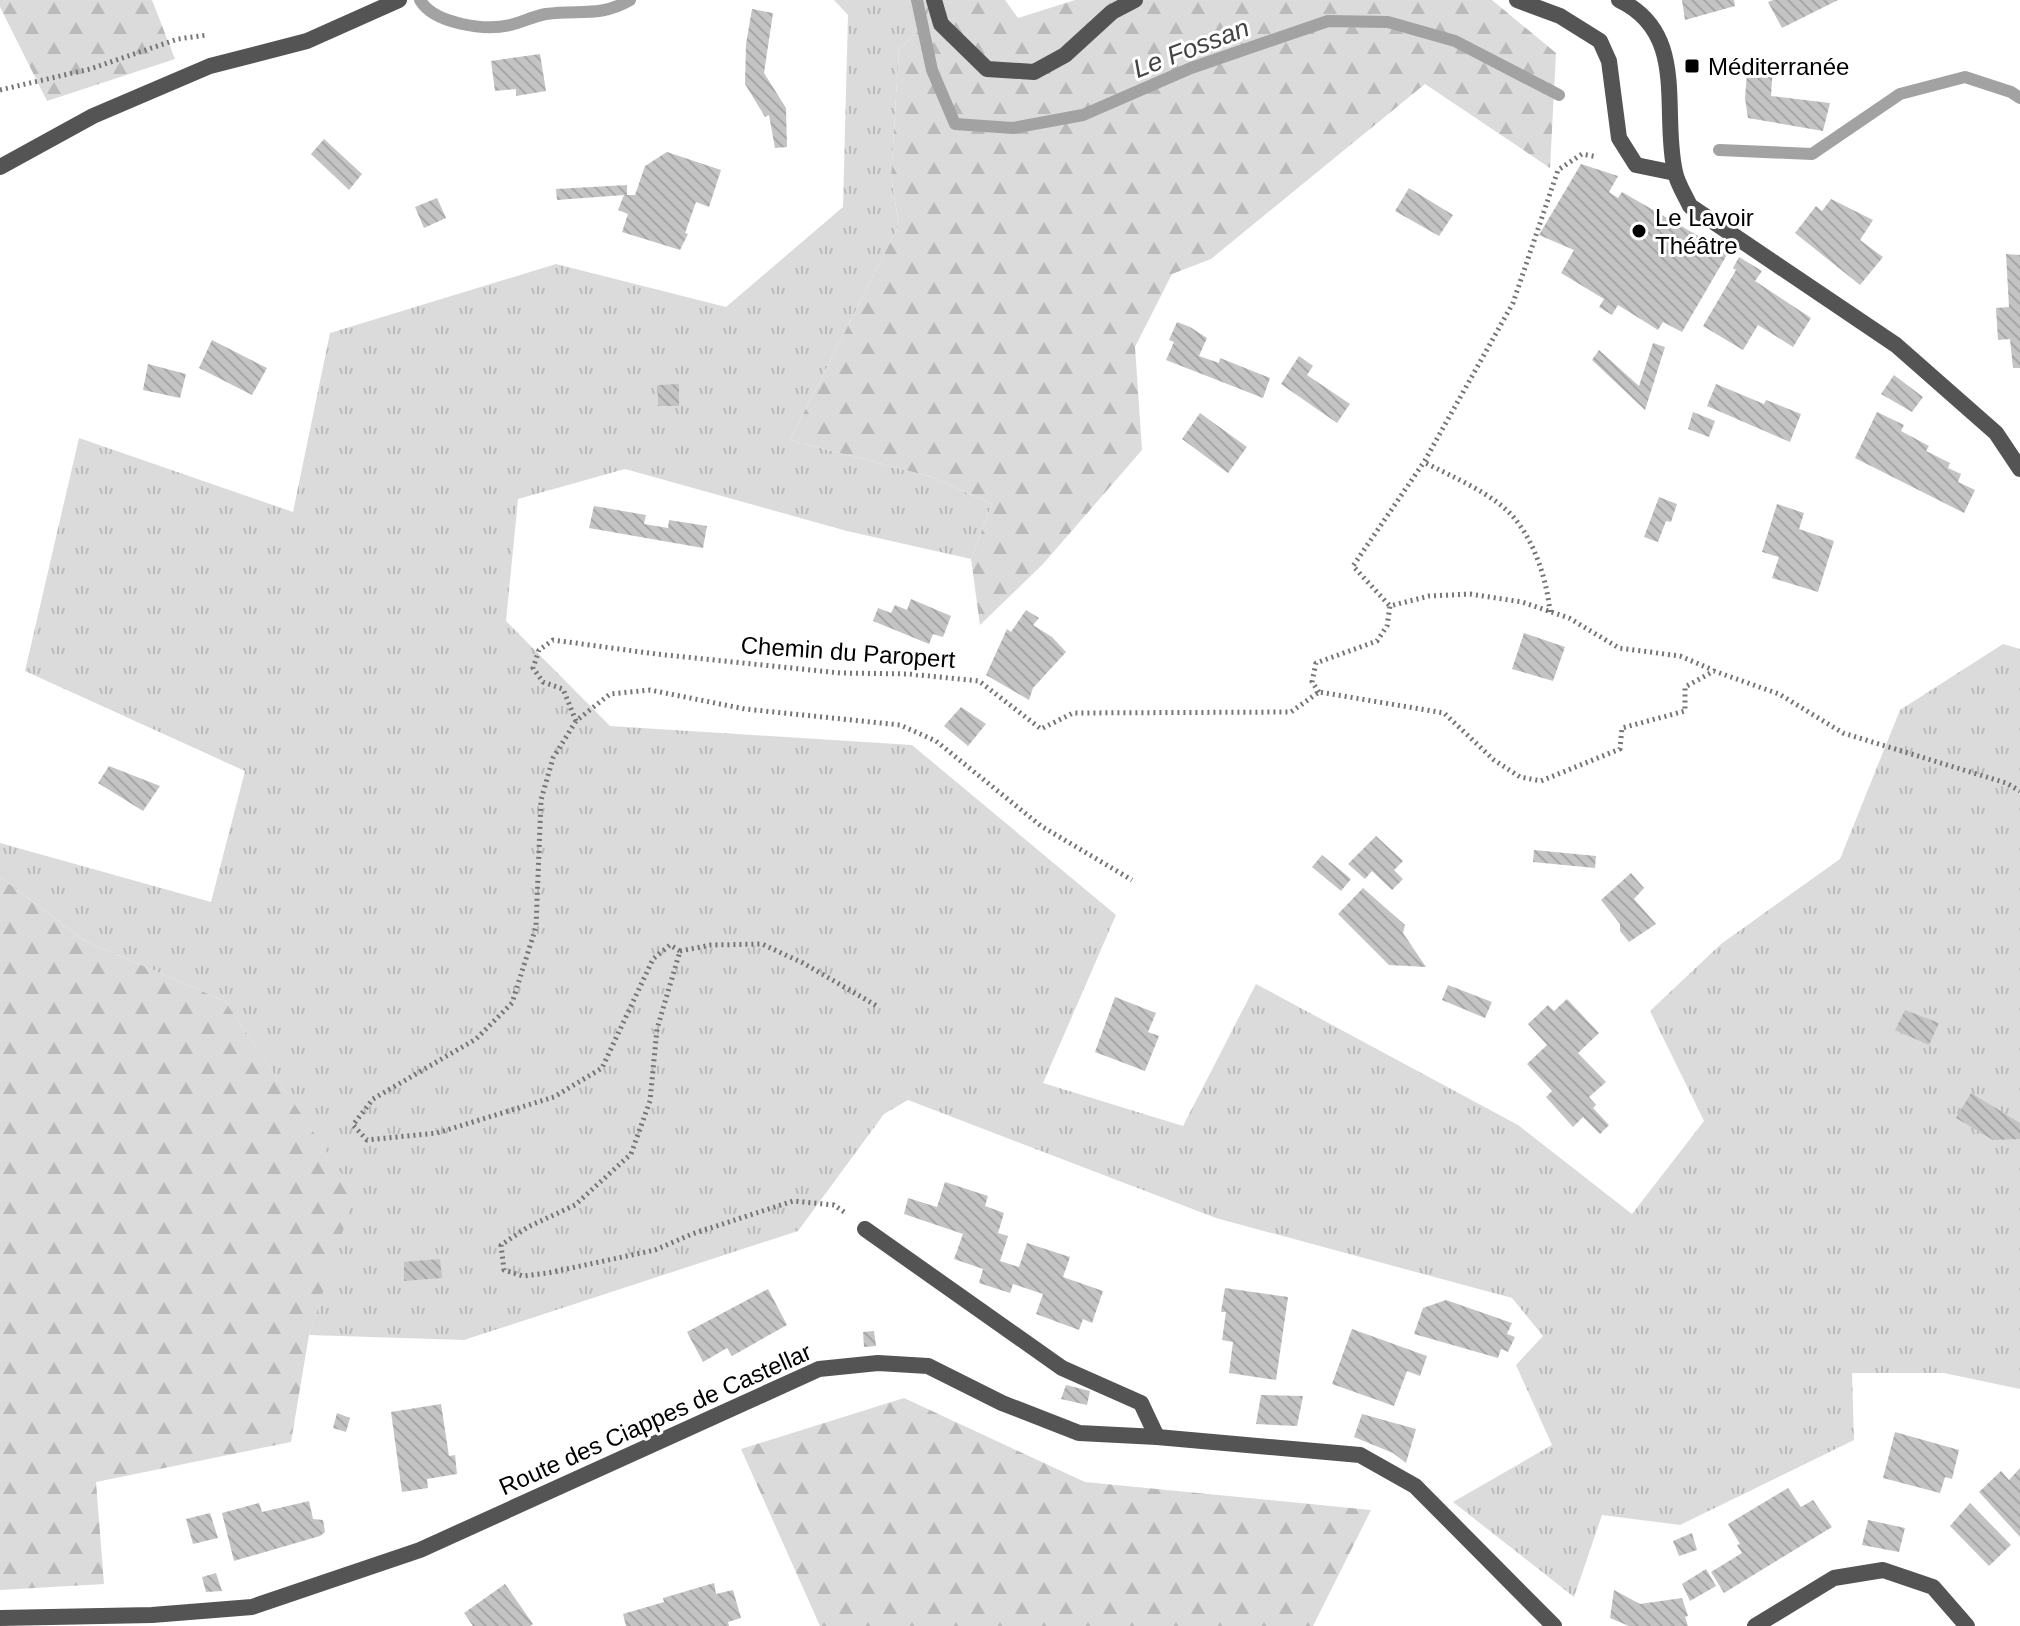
<svg xmlns="http://www.w3.org/2000/svg" width="2020" height="1626" viewBox="0 0 2020 1626" font-family="Helvetica,sans-serif">
<style>
.grass{fill:url(#grass-tufts)}
.forest{fill:url(#forest-firs)}
.lines{fill:none;stroke-linecap:round;stroke-linejoin:round}
.stream{stroke:#a2a2a2;stroke-width:12}
.building{fill:url(#building-back-hatch)}
.path{stroke:#767676;stroke-width:5;stroke-dasharray:2 4;stroke-linecap:butt}
.service{stroke:#545454;stroke-width:16}
.minor{stroke:#545454;stroke-width:16}
.poi-dot{fill:#000;stroke:#fff;stroke-width:3}
.labels{text-anchor:middle;dominant-baseline:central;stroke-width:6;stroke-linejoin:round;paint-order:stroke}
.poi-label{font-size:24px;fill:#000;stroke:#fff;text-anchor:start}
.street-label{font-size:24px;fill:#000;stroke:#fff}
.water-label{font-size:26px;font-style:italic;fill:#434343;stroke:#fff}
</style>
<defs>
<pattern id="grass-tufts" width="24" height="20" patternUnits="userSpaceOnUse" patternTransform="scale(2)"><rect width="24" height="20" fill="#dbdbdb"/><path d="M3 7l-1-3M5 7V3M7 7l1-3M15 17l-1-3M17 17v-4M19 17l1-3" fill="none" stroke="#bababa"/></pattern>
<pattern id="forest-firs" width="22" height="20" patternUnits="userSpaceOnUse" patternTransform="scale(2)"><rect width="22" height="20" fill="#dbdbdb"/><path d="M5 1l3.5 6h-7zM16 11l3.5 6h-7z" fill="#bababa"/></pattern>
<pattern id="building-back-hatch" width="6" height="6" patternUnits="userSpaceOnUse" patternTransform="scale(2)"><rect width="6" height="6" fill="#c4c4c4"/><path d="M-1 5l2 2M0 0l6 6M5-1l2 2" fill="none" stroke="#a7a7a7"/></pattern>
</defs>
<rect width="100%" height="100%" fill="#fff"/>
<path class="grass" d="M834,0H953L899,49L891,177L899,225L790,440L932,477L992,504L971,559L847,531L625,469L518,499L506,621L610,726L912,745L1116,915L1043,1083L1183,1126L1256,984L1518,1125L1632,1214L1704,1121L1650,1011L1721,944L1840,859L1900,710L2003,644L2020,649V1389L1944,1373H1852L1854,1440L1680,1525L1602,1515L1574,1597L1453,1502L1552,1445L1516,1365L1543,1336L1512,1298L1216,1218L908,1100L884,1114L798,1231L464,1340L309,1335L354,1193L225,1001L85,941L0,877V843L211,902L245,771L25,671L79,438L293,512L330,333L556,264L726,307L843,207L848,15Z"/>
<path class="forest" d="M0,0H152L175,59L47,101L0,7Z
M953,0H1005L1018,18L1075,0H1492L1556,53L1550,168L1425,84L1211,259L1172,274L1135,347L1142,450L1043,564L980,625L971,559L992,504L932,477L790,440L899,225L891,177L899,49Z
M0,877L85,941L225,1001L355,1194L309,1335L291,1442L96,1482L104,1584L0,1590Z
M904,1398L1085,1482L1371,1510L1313,1626H820L741,1449Z"/>
<g class="lines">
<path class="stream" d="M420,0C434,24 485,31 510,25C522,22 534,16 546,14C578,9 599,18 630,0
M917,0L932,70L955,124L1013,128L1083,115L1191,68L1328,21L1388,22L1455,41L1559,95
M1719,150L1812,154L1900,94L1965,77L2011,92L2020,98"/>
</g>
<path class="building" d="M1682,0H1734L1735,6L1685,20Z
M1773,0H1838L1782,28L1768,2Z
M752,9L773,13L764,73L786,108L787,147L775,148L769,115L765,117L745,84L746,44Z
M540,54L546,91L516,96V89L495,91L491,61Z
M1748,61L1773,64L1771,96L1830,103L1823,131L1748,118L1745,98Z
M324,139L362,174L349,190L311,154Z
M667,152L721,170L709,207L696,202L685,233L688,234L680,250L622,232L628,214L618,210L624,195L557,200L556,189L627,185V195H635L645,166Z
M1581,164L1618,176L1609,192L1618,198L1622,192L1728,253L1682,332L1663,322L1658,330L1618,305L1612,315L1599,307L1604,299L1561,273L1574,250L1539,235Z
M1409,188L1453,215L1439,236L1395,211Z
M437,198L446,218L424,228L415,207Z
M1831,199L1873,220L1860,240L1883,257L1860,285L1795,233L1816,206L1822,211Z
M2006,254L2020,255V368H2013L2010,339L1998,340L1996,308L2009,307Z
M1739,257L1762,271L1755,281L1811,318L1793,347L1758,325L1743,350L1703,326L1736,270L1733,268Z
M1177,322L1190,327L1207,338L1199,356L1219,363L1220,358L1270,378L1263,398L1166,360L1174,342L1169,340Z
M212,340L267,368L252,395L199,368Z
M1653,343L1665,347L1645,410L1592,360L1599,350L1639,386Z
M1299,356L1313,366L1307,375L1350,404L1337,423L1281,384Z
M148,364L186,374L180,398L143,390Z
M1894,375L1923,397L1912,412L1881,394Z
M679,384V406H658V385Z
M1716,384L1764,404L1766,400L1801,414L1790,442L1707,406Z
M1693,412L1715,421L1709,437L1688,429Z
M1877,412L1904,425L1901,431L1929,446L1926,451L1950,463L1948,468L1961,474L1958,482L1975,490L1964,513L1855,458Z
M1200,413L1247,447L1228,473L1182,439Z
M1659,497L1677,504L1671,522L1666,521L1658,542L1644,537Z
M1777,504L1804,513L1799,529L1834,541L1818,592L1772,578L1779,557L1762,552Z
M594,506L646,515L644,524L668,528L669,520L707,526L703,548L589,528Z
M911,599L951,616L943,637L933,634L929,644L873,621L878,608L891,613L895,605L907,610Z
M1026,610L1039,618L1033,625L1052,637L1066,652L1033,688L1029,700L986,675L1007,629L1011,632Z
M1524,633L1565,647L1553,681L1512,669Z
M961,707L986,724L968,746L944,726Z
M109,766L160,786L143,811L98,783Z
M1376,836L1403,861L1394,870L1403,879L1392,890L1372,871L1365,879L1348,864Z
M1534,850L1596,856L1595,868L1533,862Z
M1322,855L1351,879L1341,891L1312,867Z
M1631,873L1644,888L1634,899L1656,924L1629,942L1620,931V924L1601,900Z
M1363,888L1405,925L1403,933L1426,967L1389,965L1338,914Z
M1448,985L1492,1002L1485,1018L1442,1000Z
M1115,997L1156,1013L1148,1032L1159,1036L1145,1071L1095,1052Z
M1567,999L1599,1033L1578,1053L1606,1082L1589,1097L1596,1105L1593,1108L1609,1125L1600,1134L1583,1117L1573,1127L1546,1097L1552,1091L1527,1064L1547,1045L1528,1024L1548,1005L1554,1011Z
M1905,1010L1939,1023L1929,1045L1895,1030Z
M1971,1093L2020,1123V1139L1993,1140L1956,1118Z
M945,1182L988,1196L985,1206L1004,1213L998,1233L1008,1236L1000,1261L1019,1267L1027,1243L1070,1257L1063,1277L1103,1291L1092,1323L1083,1319L1079,1330L1036,1314L1043,1294L1013,1284L1010,1293L979,1283L983,1269L954,1259L963,1234L904,1214L908,1198L937,1207Z
M440,1259L442,1278L404,1281V1262Z
M1225,1288L1288,1297L1276,1380L1229,1373L1233,1342L1222,1340L1226,1312H1221Z
M768,1289L787,1325L732,1356L727,1348L703,1362L687,1332Z
M1446,1300L1512,1323L1507,1334L1515,1337L1508,1352L1501,1349L1498,1358L1414,1334L1423,1308Z
M1352,1329L1427,1356L1420,1376L1407,1371L1394,1406L1332,1384Z
M874,1331L876,1346L864,1347L863,1332Z
M1066,1385L1090,1391L1087,1405L1061,1399Z
M1261,1395L1303,1396L1297,1426L1256,1424Z
M441,1404L449,1456L455,1455L457,1474L427,1479L428,1488L402,1492L391,1412Z
M337,1413L350,1418L346,1432L333,1428Z
M1362,1414L1416,1429L1406,1463L1393,1453L1354,1437Z
M1895,1432L1959,1450L1952,1479L1945,1477L1940,1493L1883,1478Z
M2020,1468V1537L1979,1492L2001,1471L2009,1480Z
M1788,1488L1801,1507L1813,1500L1832,1527L1724,1593L1711,1572L1742,1553L1737,1545L1740,1544L1728,1524Z
M309,1501L313,1519L323,1520L325,1532L320,1536L234,1561L222,1513L259,1503L262,1512Z
M1970,1503L2011,1545L1989,1566L1950,1526Z
M210,1513L218,1538L193,1544L186,1519Z
M1868,1520L1905,1528L1899,1552L1862,1545Z
M1692,1533L1697,1550L1679,1556L1673,1541Z
M1706,1569L1716,1586L1690,1601L1682,1584Z
M216,1573L222,1591L206,1592L202,1577Z
M714,1583L716,1594L733,1590L741,1618L728,1622L729,1626H626L623,1614L664,1602L663,1598Z
M505,1584L533,1624L530,1626H473L464,1613Z
M1614,1590L1640,1604L1682,1598L1688,1616L1685,1617L1688,1626H1629L1610,1618Z"/>
<g class="lines">
<path class="path" d="M0,90L90,69L178,39L207,35
M1389,605L1353,566L1424,462
M1550,612C1547,581 1535,543 1515,519C1495,494 1452,477 1424,462L1513,303L1558,170L1582,154L1597,157
M1319,692L1312,682L1316,663L1377,641L1387,626L1390,606L1429,596L1470,594L1522,602L1569,618L1619,648L1680,656L1713,670
M576,721L563,689L543,682L533,668L539,650L553,640L656,654L840,673L909,674L979,681L1041,729L1073,713L1291,712L1319,692L1444,713L1494,760L1520,777L1541,781L1620,749L1622,728L1685,711V687L1714,671L1779,694L1843,733L2006,783L2020,791
M680,951L711,945L762,944L803,963L877,1006
M844,1212L834,1205L793,1201L692,1234L655,1250L548,1273L523,1276L504,1270L501,1245L528,1227L575,1205L631,1154L650,1101L657,1029L680,951L670,945L653,959L602,1068L554,1097L437,1133L367,1140L353,1125L373,1099L476,1039L512,1003L536,927L541,800L553,758L576,721L610,694L650,690L745,709L900,725L936,741L1041,826L1132,880"/>
<path class="service" d="M934,0L941,24L987,69L1034,72L1065,55L1112,12L1135,0
M1517,0L1560,16L1600,41L1609,61L1619,138L1636,165L1675,173
M0,167L93,116L210,66L307,41L399,0
M865,1229L1062,1368L1141,1403L1157,1437"/>
<path class="minor" d="M1619,0C1689,33 1661,111 1675,172C1677,183 1685,195 1690,206L1896,345L1996,433L2020,469
M0,1618L152,1615L252,1607L420,1550L819,1369L878,1363L928,1366L1002,1403L1079,1433L1157,1437L1360,1455L1415,1486L1554,1626
M1755,1626L1834,1578L1883,1570L1933,1587L1967,1626"/>
</g>
<g class="poi-dot">
<rect x="1684" y="58" width="16" height="16" rx="4"/>
<circle cx="1639" cy="231" r="8"/>
</g>
<g class="labels">
<g class="poi-label">
<text x="1708" y="66">Méditerranée</text>
<text x="1655" y="217">Le Lavoir<tspan x="1655" dy="28">Théâtre</tspan></text>
</g>
<g class="street-label">
<text transform="translate(848 652) rotate(4)">Chemin du Paropert</text>
<text transform="translate(655 1419) rotate(-24)">Route des Ciappes de Castellar</text>
</g>
<g class="water-label">
<text transform="translate(1191 48) rotate(-21)">Le Fossan</text>
</g>
</g>
</svg>
